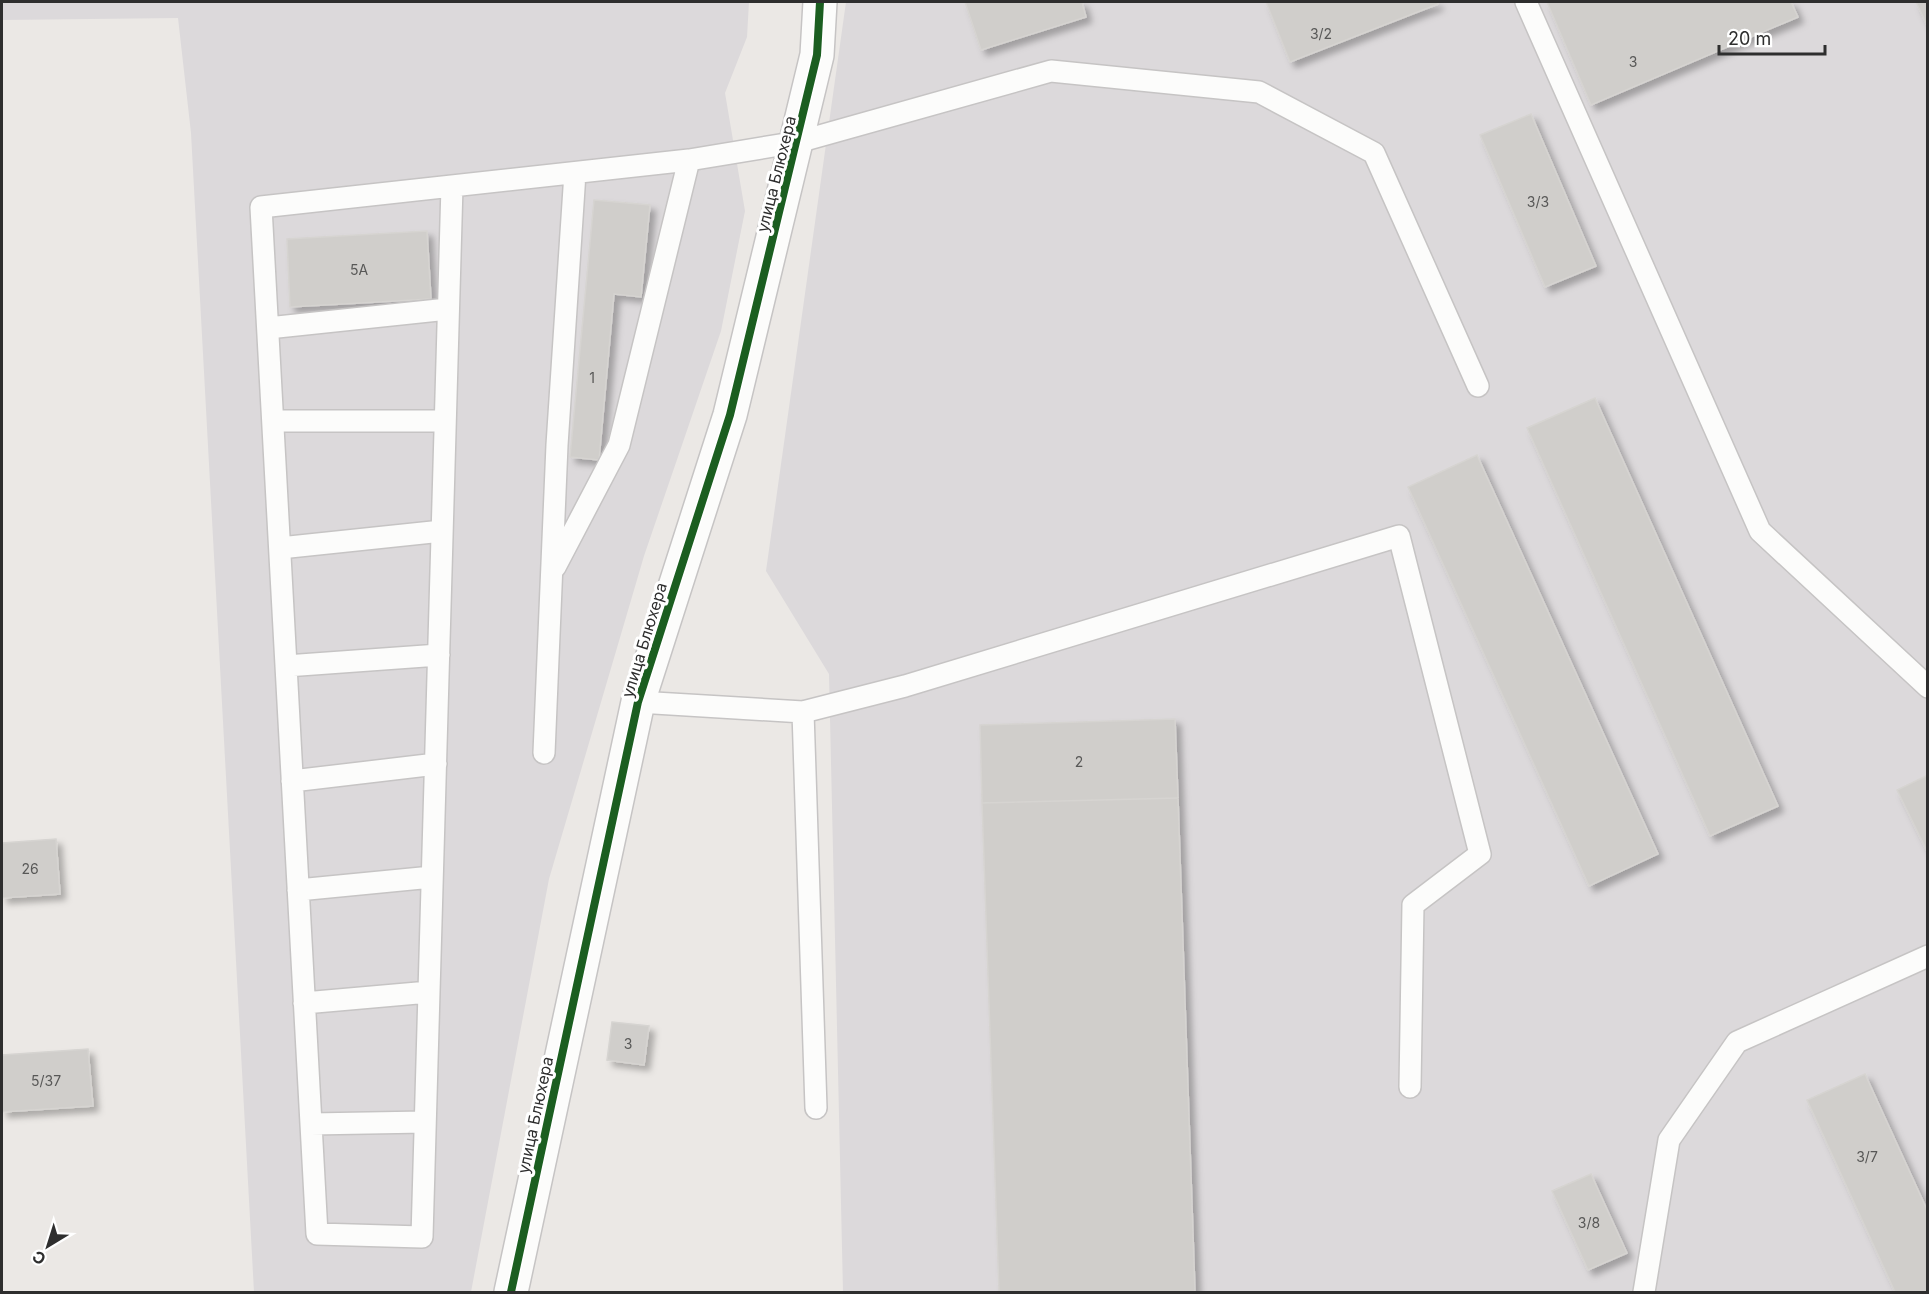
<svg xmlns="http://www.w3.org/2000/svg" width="1929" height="1294" viewBox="0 0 1929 1294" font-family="Inter,sans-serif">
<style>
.industrial{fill:#dcd9db}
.building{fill:#d0cecb;stroke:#d6d4d1;stroke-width:1.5;filter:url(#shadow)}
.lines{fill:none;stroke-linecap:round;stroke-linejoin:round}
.service-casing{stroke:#c6c4c4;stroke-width:24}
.minor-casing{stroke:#c6c4c4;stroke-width:36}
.service{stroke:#fcfcfb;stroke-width:21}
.minor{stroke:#fcfcfb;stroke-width:33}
.cycleway-casing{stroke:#fff;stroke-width:11}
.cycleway{stroke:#1b5e20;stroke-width:8}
.labels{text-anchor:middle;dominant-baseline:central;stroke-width:6;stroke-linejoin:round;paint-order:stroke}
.number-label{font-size:14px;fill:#585857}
.street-label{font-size:16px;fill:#2e2e2e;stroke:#fff}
</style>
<defs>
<filter id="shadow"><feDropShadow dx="5.5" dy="5.5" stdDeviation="3" flood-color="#0004"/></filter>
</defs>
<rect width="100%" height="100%" fill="#ebe8e5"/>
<path class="industrial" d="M2,2H749L747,37L725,93L745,211L721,331L644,556L549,879L471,1292H254L191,133L178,18L2,20Z
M846,2H1927V1292H843L829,674L766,571Z"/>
<path class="building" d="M965,2H1082L1086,17L981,50Z
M1266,2H1437L1438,4L1290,62Z
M1547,2H1791L1798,17L1591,105Z
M1916,2H1928V27Z
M1531,114L1596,266L1545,287L1480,135Z
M594,200L650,205L641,297L614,294L599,460L570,457Z
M427,231L431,299L290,307L287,239Z
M1595,398L1778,806L1710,836L1527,428Z
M1477,455L1658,854L1589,886L1408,487Z
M1175,719L1178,798L982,803L980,725Z
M1928,775V853L1897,790Z
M1178,798L1195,1292H999L982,803Z
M56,839L60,894L2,898V843Z
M612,1022L649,1026L644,1065L607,1060Z
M88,1049L93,1106L2,1112V1055Z
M1865,1074L1928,1212V1292H1895L1807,1100Z
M1591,1174L1627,1253L1588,1270L1552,1191Z"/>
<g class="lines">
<g class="service-casing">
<path id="service" d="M1526,2L1760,531L1928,687
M452,186L422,1237L317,1234L261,207L689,160L798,142L1051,71L1259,92L1374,153L1478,386
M268,328L448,309
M273,421H445
M280,548L442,531
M555,567L619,445L689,160
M286,666L439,655
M638,702L803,712L905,686L1399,536L1480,854L1413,905L1410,1087
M803,712L816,1108
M544,753L557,445L575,173
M292,781L436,764
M298,890L432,877
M304,1003L429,992
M311,1124L425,1122
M1644,1292L1669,1140L1737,1042L1928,956"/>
</g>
<g class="minor-casing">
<path id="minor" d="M511,1292L638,702L730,415L817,55L820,2"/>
</g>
<use href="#service" class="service"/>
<use href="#minor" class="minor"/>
<g class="cycleway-casing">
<path id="cycleway" d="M511,1292L638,702L730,415L817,55L820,2"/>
</g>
<use href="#cycleway" class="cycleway"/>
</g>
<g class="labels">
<g class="number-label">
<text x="1321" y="33">3/2</text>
<text x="1633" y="61">3</text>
<text x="1538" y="201">3/3</text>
<text x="359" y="269">5А</text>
<text x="592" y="377">1</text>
<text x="1079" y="761">2</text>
<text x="30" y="868">26</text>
<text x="628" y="1043">3</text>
<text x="46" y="1080">5/37</text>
<text x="1867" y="1156">3/7</text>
<text x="1589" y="1222">3/8</text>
</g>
<g class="street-label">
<text transform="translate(776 174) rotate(-76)">улица Блюхера</text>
<text transform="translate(644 640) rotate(-73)">улица Блюхера</text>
<text transform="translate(535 1115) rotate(-78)">улица Блюхера</text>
</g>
</g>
<rect width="1929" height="1294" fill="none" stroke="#2e2e2e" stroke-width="6"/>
<g transform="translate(48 1246) rotate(218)" stroke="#ffffff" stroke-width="4.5" paint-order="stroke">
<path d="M0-4.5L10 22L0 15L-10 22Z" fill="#2e2e2e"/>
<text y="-9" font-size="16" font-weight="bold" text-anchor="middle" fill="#2e2e2e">С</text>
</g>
<path d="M1719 45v9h106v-9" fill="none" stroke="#2e2e2e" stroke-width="3"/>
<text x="1728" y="45" font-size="18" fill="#2e2e2e" stroke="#ffffff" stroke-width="4.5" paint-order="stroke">20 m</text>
</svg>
